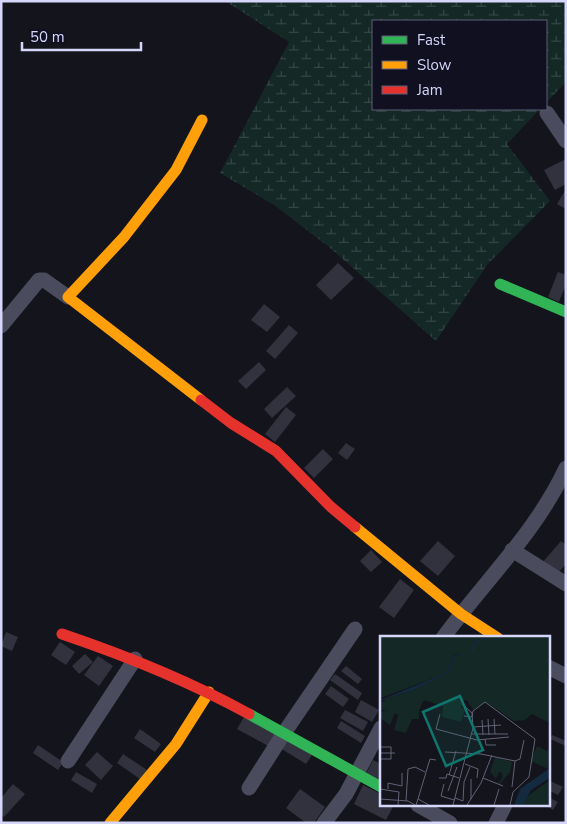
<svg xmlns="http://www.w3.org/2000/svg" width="567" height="824" viewBox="0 0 567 824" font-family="'Nunito Sans',sans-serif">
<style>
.wetland{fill:url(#wetland-marsh)}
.building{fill:#32323f}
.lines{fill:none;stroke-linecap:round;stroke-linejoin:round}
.street{stroke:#4a4b5d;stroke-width:15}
.fast{stroke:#30b455;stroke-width:11}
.slow{stroke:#ff9f0a;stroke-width:11}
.jam{stroke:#e5322d;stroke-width:11}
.inset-road{fill:none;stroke:#616275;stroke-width:1}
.view{fill:#0f766e;fill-opacity:0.15;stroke:#0f766e;stroke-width:2.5}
.inset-edge{fill:none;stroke:#d5d6fa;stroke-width:2.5}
</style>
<defs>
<pattern id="wetland-marsh" width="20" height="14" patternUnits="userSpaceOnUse" patternTransform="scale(1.25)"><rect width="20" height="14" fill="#142825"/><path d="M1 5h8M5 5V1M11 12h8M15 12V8" fill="none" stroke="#354646"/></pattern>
</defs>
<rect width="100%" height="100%" fill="#14141d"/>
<path class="wetland" d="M225,1H566V82L546,103V21H373V109H540L507,144L550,201L487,265L436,341L329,247L274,205L220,173L289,42Z"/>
<path class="building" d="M566,159V184L555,190L544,170Z
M566,189V209L557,204Z
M338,263L354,278L331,300L316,285Z
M558,272L566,275V284L559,302L548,297Z
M264,304L280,317L267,332L251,320Z
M289,325L298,333L275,359L266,351Z
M259,362L266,370L246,389L238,381Z
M287,387L296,396L272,418L264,409Z
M286,407L296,415L275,442L265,434Z
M346,443L355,449L347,460L338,453Z
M323,449L333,459L314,478L304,468Z
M438,541L455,556L438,576L420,561Z
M561,541L566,545V564L556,575L542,563Z
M371,550L382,562L371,572L360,561Z
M400,579L414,590L394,618L379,607Z
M6,632L18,637L12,651L1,646Z
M60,642L75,652L66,665L51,655Z
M85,654L93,662L79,674L72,666Z
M98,656L113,666L99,686L84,675Z
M346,666L362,679L358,684L341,671Z
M335,674L362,693L358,700L330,680Z
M331,686L349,699L343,707L325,694Z
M361,700L379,710L372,722L355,712Z
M345,710L368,722L363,731L340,718Z
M244,717L277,735L270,747L237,729Z
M341,721L365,736L361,743L337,728Z
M140,729L161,744L155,752L134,738Z
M552,735L566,741V746L550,739Z
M286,739L312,755L306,764L280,748Z
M38,745L63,762L58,770L33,753Z
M97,752L113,766L101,780L85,765Z
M123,754L147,770L140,779L117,763Z
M373,760L381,764V782L366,774Z
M76,772L97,784L92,793L71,780Z
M548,780L563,787L558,795L548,790Z
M13,784L25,794L4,817L1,814V798Z
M363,785L381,794V805H394L386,820L354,804Z
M300,789L325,807L314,823H306L286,808Z
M548,797L558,802L553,810L545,805H548Z"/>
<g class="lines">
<path class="street" d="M547,113L566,141
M1,326L39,280H44L68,297
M512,550L566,584
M443,638C484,582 537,531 566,468
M548,667L566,676
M68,761L135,659
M249,788L284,733L355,629
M418,805L450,823
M324,823L346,794L381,728
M496,823L505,805"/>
<path class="fast" d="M500,284L566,312
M249,714L381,787"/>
<path class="slow" d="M201,400L68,297L124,237L176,170L202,120
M355,527L461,614L498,638
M110,823L176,744L209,692"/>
<path class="jam" d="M201,400L231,423L276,451L331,507L355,527
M62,634C127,656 189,681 249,714"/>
</g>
<g transform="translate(380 636)">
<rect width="170" height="170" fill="#14141d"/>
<path d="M0,1H106L94,5L90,18L95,6L108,1H167L170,2V87L152,78L145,84L134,85L106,66L93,74L87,64H83L81,71L85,74L81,86L62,81L63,70L44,64L39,74V83H32L26,97L14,94L18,79L15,77L10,89L0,82V76L7,74H0V66L7,65L0,64L31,55L70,35L74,21L80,18L73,20L69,34L62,39L1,62ZM157,110L167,115L170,111L168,133L151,125ZM115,121L132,126L130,136L120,148L118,147L122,143V137L119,136L116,143L110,136ZM170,144V169H143L145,162Z" fill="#142825"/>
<path d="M108,1L106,3L95,6L94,13L90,18L74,21L70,35L64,39L31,55L0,64L62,39L69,34L73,20L90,18L94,5ZM170,132V142L151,154L143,169H134L140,153Z" fill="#132a3f"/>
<path class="inset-road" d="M60,78L56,93L97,104L129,101M84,80L92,81L93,75L105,66L155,103L149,141L133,156L130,169M108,83L109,99M114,83L115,98M102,84L103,99M93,91L121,89M92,98H128M105,103L106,109H116M0,111H11V117H0M65,116L101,118L135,125M0,123H11V117H15M85,128L98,133L97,142M69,139L76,115M59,142H66L67,138L79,142M103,142L123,150M91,143V163M64,148L61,160L74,164M132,151L135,125L140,123L144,104M0,153L19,156L18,169M8,153V147L22,150V137M68,155L77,131M75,162L83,165L84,146L90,131M0,163L28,165L35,169M38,163L50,123L56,124M26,165L28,133L35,131L45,136M36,169L38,163L49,169M73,169L93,92L92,77L82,68M87,169L101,147L112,119M114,169L119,153"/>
<path class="view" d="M80,60L103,114L66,130L43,76Z"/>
<rect width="170" height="170" class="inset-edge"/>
</g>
<rect width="567" height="824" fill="none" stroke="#d5d6fa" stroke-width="5"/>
<rect x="372" y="20" width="175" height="90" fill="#101021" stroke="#5f5f78"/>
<rect x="382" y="36" width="25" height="8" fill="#30b455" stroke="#5f5f78"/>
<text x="417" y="45" font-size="15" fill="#d5d6fa">Fast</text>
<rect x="382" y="61" width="25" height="8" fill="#ff9f0a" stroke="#5f5f78"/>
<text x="417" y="70" font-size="15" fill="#d5d6fa">Slow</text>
<rect x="382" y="86" width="25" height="8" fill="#e5322d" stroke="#5f5f78"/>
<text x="417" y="95" font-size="15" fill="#d5d6fa">Jam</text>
<path d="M22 42v8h119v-8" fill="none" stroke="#d5d6fa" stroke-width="2.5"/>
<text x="30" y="42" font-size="15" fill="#d5d6fa" stroke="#101021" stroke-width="4" paint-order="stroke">50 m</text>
</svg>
